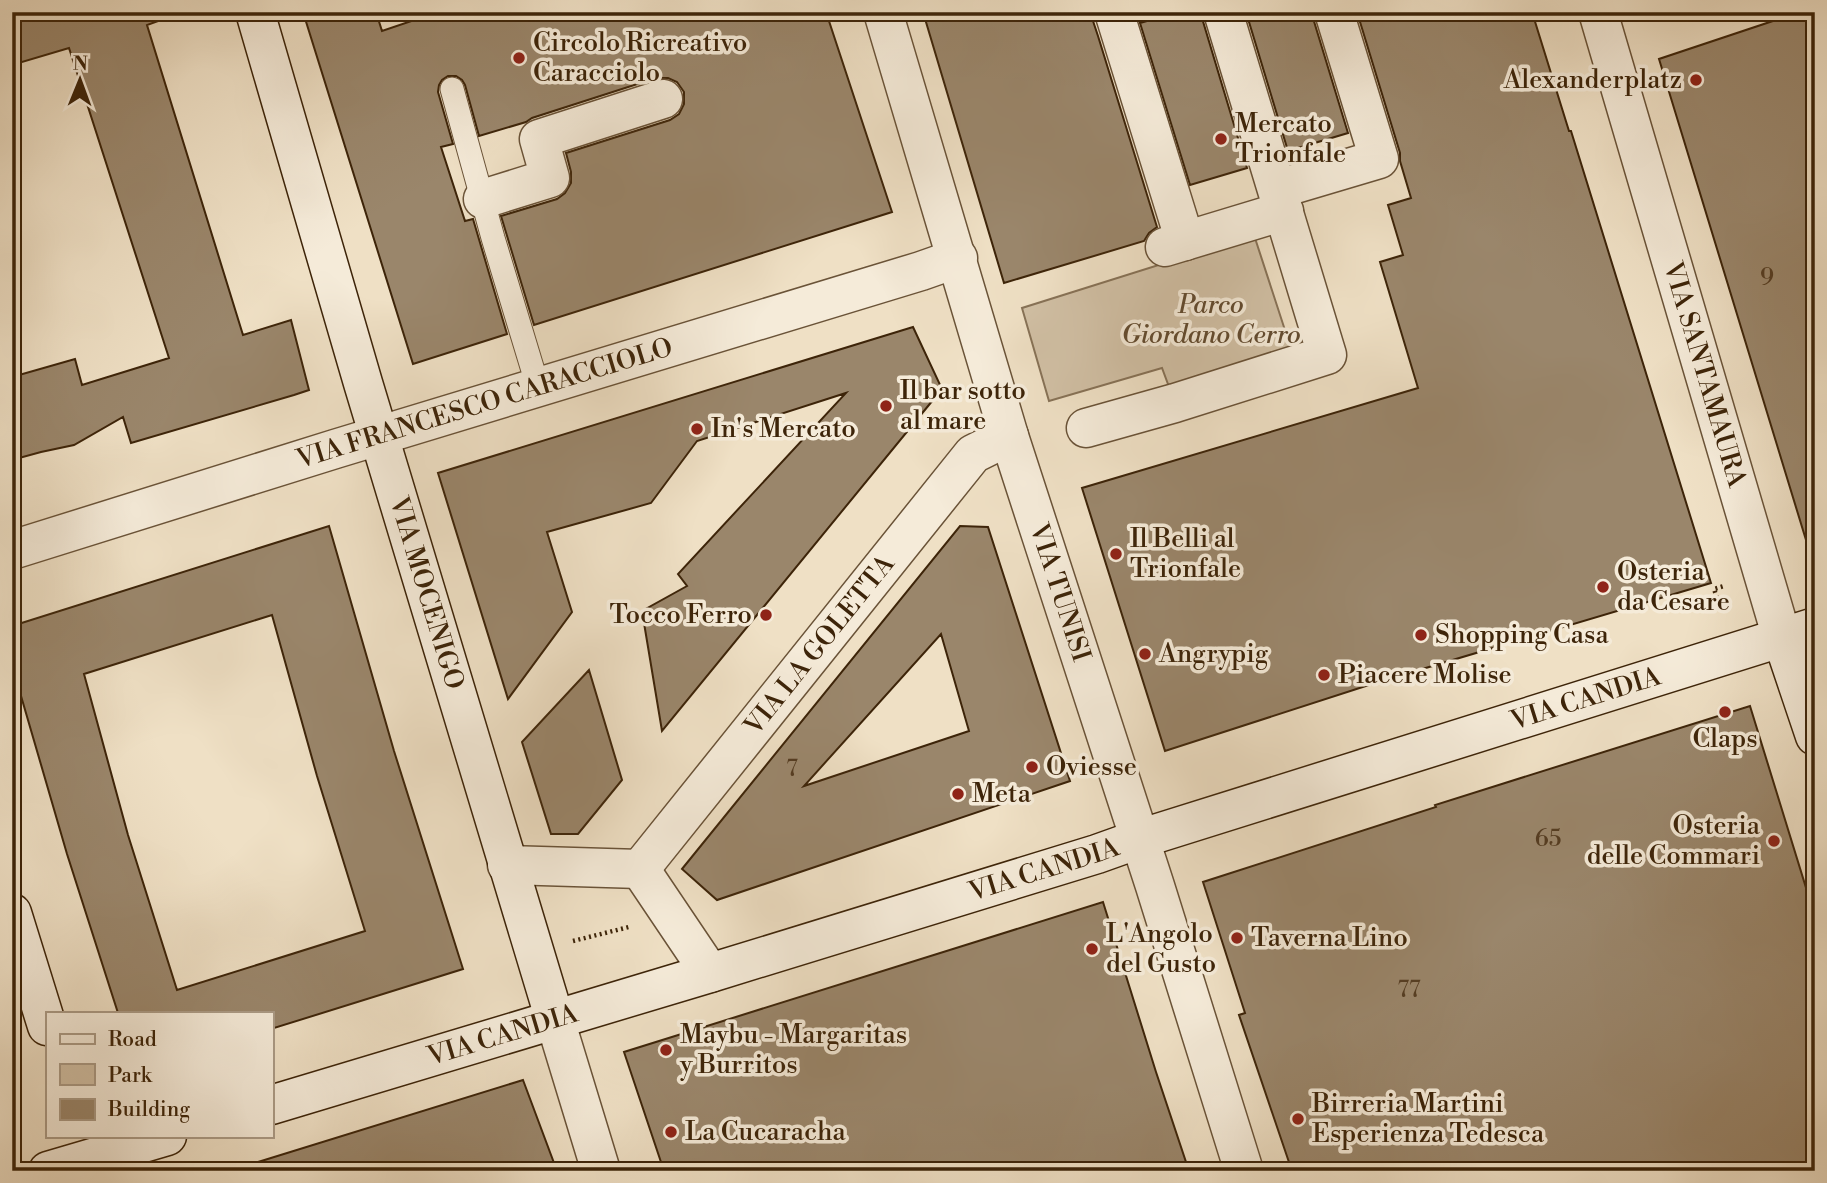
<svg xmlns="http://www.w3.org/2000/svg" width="1827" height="1183" viewBox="0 0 1827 1183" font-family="'Libre Bodoni',serif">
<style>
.green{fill:#d1c0a5;stroke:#877257;stroke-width:2}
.building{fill:#9a866b;stroke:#3d2409;stroke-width:2;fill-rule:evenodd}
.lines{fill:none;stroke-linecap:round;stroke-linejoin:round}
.lane-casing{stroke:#6a5338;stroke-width:25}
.street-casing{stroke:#6a5338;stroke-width:41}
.secondary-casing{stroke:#3d2409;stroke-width:41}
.path{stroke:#3d2409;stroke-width:4.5;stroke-dasharray:2 3.5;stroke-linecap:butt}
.lane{stroke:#f5ebd9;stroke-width:23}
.street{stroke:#f5ebd9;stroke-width:38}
.secondary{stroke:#f5ebd9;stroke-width:38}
.poi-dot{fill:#8f2418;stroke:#f5ebd9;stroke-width:2.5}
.labels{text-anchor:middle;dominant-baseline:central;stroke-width:7;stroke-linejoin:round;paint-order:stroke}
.number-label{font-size:23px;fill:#543c22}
.poi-label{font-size:26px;fill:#3d2409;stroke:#f5ebd9;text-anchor:start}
.park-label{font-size:26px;font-style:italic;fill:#624b30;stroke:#f5ebd9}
.street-label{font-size:26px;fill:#3d2409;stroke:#f5ebd9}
</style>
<rect width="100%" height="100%" fill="#efe0c5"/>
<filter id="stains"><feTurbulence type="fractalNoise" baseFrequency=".00286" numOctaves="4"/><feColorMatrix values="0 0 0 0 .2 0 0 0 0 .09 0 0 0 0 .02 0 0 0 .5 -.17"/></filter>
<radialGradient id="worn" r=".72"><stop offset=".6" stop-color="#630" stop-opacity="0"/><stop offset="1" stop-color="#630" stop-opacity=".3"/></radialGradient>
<path class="green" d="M1254,235L1296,364L1175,403L1162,368L1049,401L1022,308Z"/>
<path class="building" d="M12,12H157L158,21L147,25L243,335L291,320L309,390L294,395L131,443L123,417L74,445L41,452L12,460V377L75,359L82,385L169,358L69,48L12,65Z
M303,12H376L382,31L438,12H826L892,212L534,325L501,216L557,199L565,193L571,183V172L566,153L670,120L679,114L684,104V92L677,82L668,78H656L532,118L526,122L479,136L465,85L462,80L456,76H448L442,80L439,85L438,92L453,144L441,147L465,221L473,219L507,334L413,364Z
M923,12H1090L1098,36L1157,227L1149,233L1144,241L1004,283Z
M1178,12H1202V18L1247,168L1190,185L1140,23Z
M1246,12H1313V18L1348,133L1288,151Z
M1357,12H1532L1569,131H1571L1711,583L1372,684L1165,751L1082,488L1418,388L1380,262L1403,255L1388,205L1411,198L1400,161V153Z
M1800,12H1815V539L1806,540L1659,59Z
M913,327L942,389L662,731L642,611L687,586L678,574L846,393L697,441L651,503L547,532L572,612L508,699L438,473Z
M329,526L394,751L463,969L271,1029V1013H118L67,854L12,665V626ZM272,615L317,776L365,931L177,990L128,835L84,674Z
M960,526L988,527L1070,781L717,900L682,869ZM941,634L969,731L804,786Z
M589,670L622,780L578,834H551L522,742Z
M1750,706L1815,917V1171H1292L1239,1015L1245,1013L1203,882L1436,807L1435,805Z
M1103,902L1156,1072L1189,1171H664L624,1052Z
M523,1080L557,1171H259L258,1162Z"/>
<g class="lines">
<g class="lane-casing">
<path id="lane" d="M452,89L493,238L538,387"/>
</g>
<g class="street-casing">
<g id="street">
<path id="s1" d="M883,12L1009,436L1155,886L1244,1171"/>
<path d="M1114,12L1185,241"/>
<path id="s2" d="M1598,12L1782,638"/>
<path d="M1278,189L1379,159L1334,12"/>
<path d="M483,199L550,178L539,139L663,99"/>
<path d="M1165,247L1284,211"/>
<path d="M1086,428L1175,403L1327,355L1223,12"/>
<path id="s3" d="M12,550L335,449L921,271L958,258"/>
<path d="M507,865L640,869"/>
<path id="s4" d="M640,869L973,454L1009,436"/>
<path d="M640,869L710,973"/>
<path d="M555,1020L601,1171"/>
</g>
</g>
<g class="secondary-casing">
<g id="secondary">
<path id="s5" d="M255,12L363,383L555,1020"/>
<path d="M1782,638L1815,736"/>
<path d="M12,913L47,1026"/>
<path id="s6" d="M271,1105L710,973L1097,854L1139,839L1815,627"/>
<path d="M48,1171L167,1136"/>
</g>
</g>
<path class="path" d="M1717,598L1714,589L1724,586
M573,941L629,927"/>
<use href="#lane" class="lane"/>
<use href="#street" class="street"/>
<use href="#secondary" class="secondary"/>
</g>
<g class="poi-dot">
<circle cx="519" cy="58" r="7"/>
<circle cx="1696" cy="80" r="7"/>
<circle cx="1221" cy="139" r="7"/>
<circle cx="886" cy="406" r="7"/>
<circle cx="697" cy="429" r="7"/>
<circle cx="1116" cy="554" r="7"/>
<circle cx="1603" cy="587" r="7"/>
<circle cx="766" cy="615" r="7"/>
<circle cx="1421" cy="635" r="7"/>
<circle cx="1145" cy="654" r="7"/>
<circle cx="1324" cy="675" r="7"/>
<circle cx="1725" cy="712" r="7"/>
<circle cx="1032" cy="767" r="7"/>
<circle cx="958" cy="794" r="7"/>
<circle cx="1774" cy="841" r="7"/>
<circle cx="1237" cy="938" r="7"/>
<circle cx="1092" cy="949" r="7"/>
<circle cx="666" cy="1050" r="7"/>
<circle cx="1298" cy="1119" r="7"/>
<circle cx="671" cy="1132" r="7"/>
</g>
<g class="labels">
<g class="number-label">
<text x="1767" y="278">9</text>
<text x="792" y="769">7</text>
<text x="1548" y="839">65</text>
<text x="1409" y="990">77</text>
</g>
<g class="poi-label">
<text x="533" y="43">Circolo Ricreativo<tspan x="533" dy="30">Caracciolo</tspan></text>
<text x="1682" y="80" text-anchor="end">Alexanderplatz</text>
<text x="1235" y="124">Mercato<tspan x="1235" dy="30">Trionfale</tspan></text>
<text x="900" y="391">Il bar sotto<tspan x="900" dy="30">al mare</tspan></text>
<text x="711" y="429">In's Mercato</text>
<text x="1130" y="539">Il Belli al<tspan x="1130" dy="30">Trionfale</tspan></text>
<text x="1617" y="572">Osteria<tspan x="1617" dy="30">da Cesare</tspan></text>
<text x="752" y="615" text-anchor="end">Tocco Ferro</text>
<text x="1435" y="635">Shopping Casa</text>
<text x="1159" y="654">Angrypig</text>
<text x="1338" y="675">Piacere Molise</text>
<text x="1725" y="739" text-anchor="middle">Claps</text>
<text x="1046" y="767">Oviesse</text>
<text x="972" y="794">Meta</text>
<text x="1760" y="826" text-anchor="end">Osteria<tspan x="1760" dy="30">delle Commari</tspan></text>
<text x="1106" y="934">L'Angolo<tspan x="1106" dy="30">del Gusto</tspan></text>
<text x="1251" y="938">Taverna Lino</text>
<text x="680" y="1035">Maybu - Margaritas<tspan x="680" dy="30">y Burritos</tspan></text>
<text x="1312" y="1104">Birreria Martini<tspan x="1312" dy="30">Esperienza Tedesca</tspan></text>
<text x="685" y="1132">La Cucaracha</text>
</g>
<g class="park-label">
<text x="1211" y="305">Parco<tspan x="1211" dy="30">Giordano Cerro</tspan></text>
</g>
<g class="street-label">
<text stroke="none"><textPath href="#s2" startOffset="378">VIA SANTAMAURA</textPath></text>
<text stroke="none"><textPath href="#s3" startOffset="495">VIA FRANCESCO CARACCIOLO</textPath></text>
<text stroke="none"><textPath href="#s5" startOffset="606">VIA MOCENIGO</textPath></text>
<text stroke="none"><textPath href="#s1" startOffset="607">VIA TUNISI</textPath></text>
<text stroke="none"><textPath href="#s4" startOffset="287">VIA LA GOLETTA</textPath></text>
<text stroke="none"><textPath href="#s6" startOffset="1376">VIA CANDIA</textPath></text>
<text stroke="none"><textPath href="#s6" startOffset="808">VIA CANDIA</textPath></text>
<text stroke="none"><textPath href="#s6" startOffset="242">VIA CANDIA</textPath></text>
</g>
</g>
<rect width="1827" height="1183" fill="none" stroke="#efe0c5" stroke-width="42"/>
<rect x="14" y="14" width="1799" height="1155" fill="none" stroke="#3d2409" stroke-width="3.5"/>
<rect x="21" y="21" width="1785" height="1141" fill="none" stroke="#3d2409" stroke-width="2"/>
<rect x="46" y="1012" width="228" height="126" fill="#f5ebd9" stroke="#ab9b86" stroke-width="2"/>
<rect x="60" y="1034" width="35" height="10" fill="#f5ebd9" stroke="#ab9b86" stroke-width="2"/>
<text x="108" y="1046" font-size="21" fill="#3d2409">Road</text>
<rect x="60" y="1064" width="35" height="21" fill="#d1c0a5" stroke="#ab9b86" stroke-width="2"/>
<text x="108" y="1082" font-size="21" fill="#3d2409">Park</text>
<rect x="60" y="1099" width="35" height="21" fill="#9a866b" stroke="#ab9b86" stroke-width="2"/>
<text x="108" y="1116" font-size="21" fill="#3d2409">Building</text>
<g transform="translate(80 80) rotate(1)" stroke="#f5ebd9" stroke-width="5" paint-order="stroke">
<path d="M0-5L12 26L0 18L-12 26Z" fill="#3d2409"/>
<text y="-10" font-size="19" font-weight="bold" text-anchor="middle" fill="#3d2409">N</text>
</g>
<rect width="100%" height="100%" filter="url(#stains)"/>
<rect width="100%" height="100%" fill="url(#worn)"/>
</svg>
